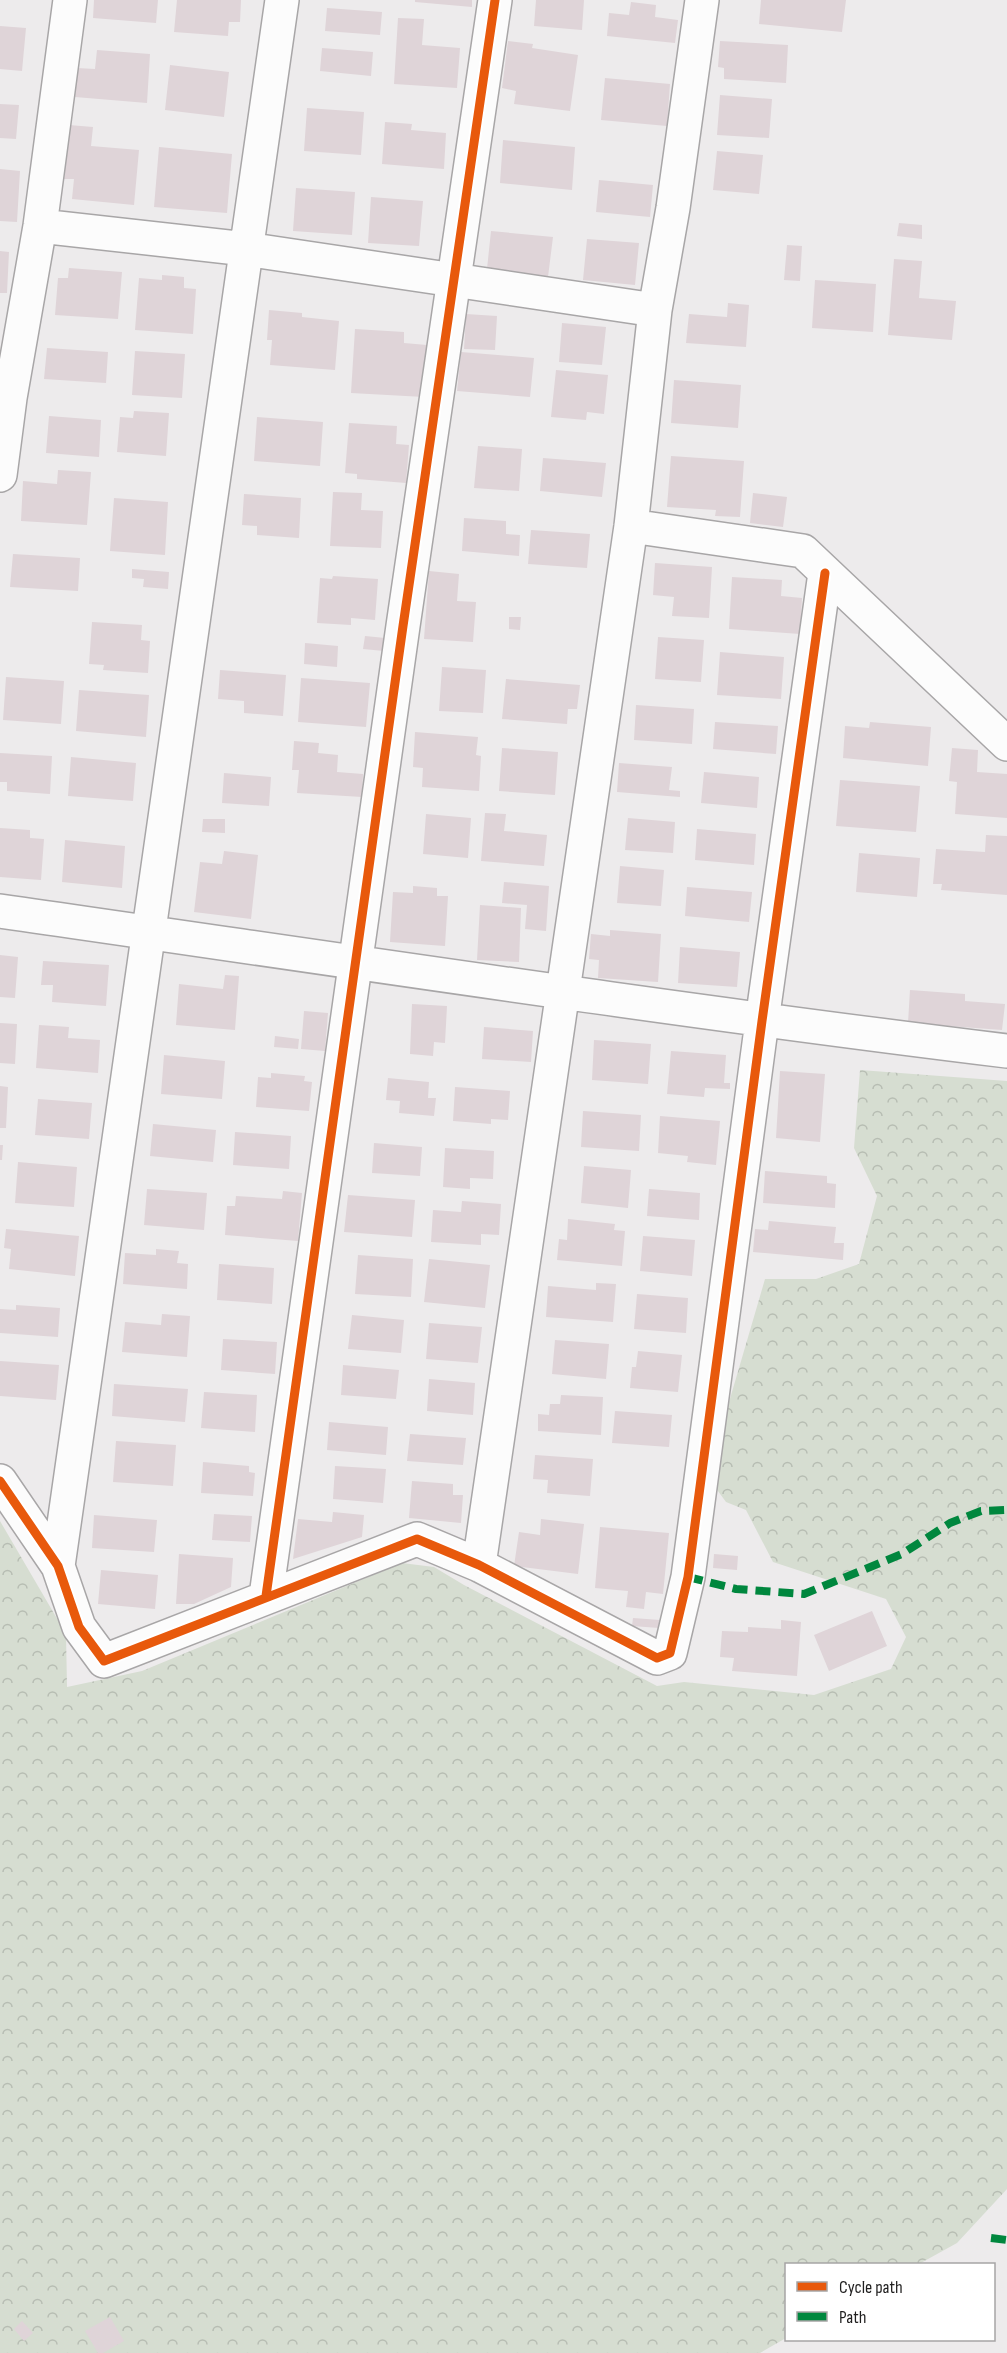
<svg xmlns="http://www.w3.org/2000/svg" width="1007" height="2353" viewBox="0 0 1007 2353" font-family="'Sofia Sans Condensed',sans-serif">
<style>
.forest{fill:url(#forest-crowns)}
.building{fill:#dfd4d8}
.lines{fill:none;stroke-linecap:round;stroke-linejoin:round}
.minor-casing{stroke:#a8a6a7;stroke-width:36}
.minor{stroke:#fcfcfc;stroke-width:33}
.quiet{stroke:#00873e;stroke-width:8;stroke-dasharray:15 8;stroke-linecap:butt}
.cycleway-casing{stroke:#fff;stroke-width:13}
.cycleway{stroke:#e8590c;stroke-width:9}
</style>
<defs>
<pattern id="forest-crowns" width="20" height="18" patternUnits="userSpaceOnUse" patternTransform="scale(1.5)"><rect width="20" height="18" fill="#d6ddd1"/><path d="M2 6a3 3 0 1 1 6 0M12 15a3 3 0 1 1 6 0" fill="none" stroke="#b7bdb3"/></pattern>
</defs>
<rect width="100%" height="100%" fill="#edebec"/>
<path class="forest" d="M860,1070L1007,1081V2189L957,2243L919,2264H786V2338L760,2353H0V1521L66,1634L67,1687L142,1671L402,1563L434,1567L464,1585L657,1686L684,1682L814,1695L891,1669L906,1637L886,1599L773,1562L746,1510L726,1502L715,1487L727,1409L765,1279H816L859,1264L877,1196L854,1148Z"/>
<path class="building" d="M94,0H158L156,23L93,18Z
M177,0H241L240,22H229L228,36L174,32Z
M415,0H472V7L415,2Z
M536,0H584L582,30L534,26Z
M761,0H846L842,32L759,24Z
M631,2L656,5L655,17L678,20L675,43L607,36L609,13L629,15Z
M327,8L382,12L380,35L325,31Z
M398,18L424,19L422,45L460,48L457,88L394,84Z
M0,26L26,28L22,71L0,69Z
M508,41L533,44L532,48L578,55L570,111L514,104L516,91L502,88Z
M720,41L788,45L786,83L724,79V68L718,67Z
M322,48L373,52L371,76L320,71Z
M97,50L150,54L147,103L75,97L77,68L95,69Z
M170,65L229,72L224,117L165,110Z
M605,78L670,84L667,126L601,120Z
M720,95L772,99L769,138L717,135Z
M0,104L19,105L16,139L0,138Z
M307,108L364,112L361,155L304,151Z
M385,122L412,124L411,130L446,133L444,169L382,164Z
M69,125L93,127L91,146L139,150L134,205L72,199L74,179H64Z
M503,140L575,147L572,190L500,183Z
M159,147L232,154L227,213L154,207Z
M717,151L763,155L759,194L713,190Z
M0,169L20,171L17,222L0,221Z
M599,180L653,185L650,217L596,212Z
M296,188L355,192L352,235L293,231Z
M371,197L423,201L419,246L368,243Z
M899,223L922,225V239L897,236Z
M491,231L553,237L548,277L487,269Z
M587,239L639,243L635,285L583,280Z
M787,245L802,246L800,281L784,280Z
M0,251L9,252L7,293H0Z
M894,259L922,261L919,298L956,301L952,340L888,335Z
M69,268L122,272L118,319L55,315L58,278H68Z
M162,275L184,277V288L196,289L193,334L135,330L139,278L162,280Z
M815,280L876,284L873,332L812,328Z
M728,303L749,305L746,347L686,343L689,314L727,317Z
M269,310L302,313V317L339,321L335,370L270,365L272,340H267Z
M466,314L497,316L495,350L464,349Z
M562,323L606,327L602,365L559,362Z
M355,329L404,332V343L427,345L424,397L351,393Z
M47,348L108,352L106,383L44,379Z
M135,351L185,354L182,398L132,395Z
M461,352L534,358L530,397L457,391Z
M556,370L608,375L604,414L587,412L586,420L551,417Z
M674,380L741,385L738,428L671,423Z
M134,411L169,413L166,456L117,452L120,417L133,418Z
M49,416L101,420L99,457L46,453Z
M257,417L323,422L320,466L254,461Z
M349,423L397,426L396,444L409,445L406,483L357,479V474L345,473Z
M478,446L522,449L519,491L474,488Z
M671,456L744,461L740,517L715,516L716,510L667,507Z
M543,458L606,463L602,497L540,491Z
M58,470L91,472L87,525L21,521L23,481L57,484Z
M333,492L362,493L361,510L383,511L381,548L330,546Z
M753,493L787,497L783,527L750,523Z
M244,494L301,498L299,538L257,535V526L242,525Z
M114,498L168,502L165,555L110,551Z
M464,518L506,521V534L520,535L519,556L462,551Z
M531,530L590,534L587,568L528,564Z
M13,554L80,558L78,591L10,587Z
M655,563L712,567L709,618L672,616L674,597L653,595Z
M132,569L169,572L168,589L143,587L144,579L132,578Z
M429,571L459,574L457,601L476,602L473,642L424,639Z
M333,576L378,579L375,620L351,618V625L317,623L320,578L332,579Z
M732,577L782,580L781,596L802,598L800,634L729,629Z
M509,617H521L520,630L509,629Z
M92,622L142,625L141,640L150,641L148,673L103,670L104,665L89,664Z
M365,636L385,638L384,651L363,649Z
M658,637L704,640L701,682L655,679Z
M305,643L338,646L337,667L304,664Z
M720,652L784,657L781,699L717,695Z
M442,667L486,670L483,713L439,711Z
M220,670L286,675L283,716L244,713V701L218,699Z
M6,677L64,681L61,724L3,720Z
M301,678L370,683L366,727L298,722Z
M506,679L580,685L577,709H568L567,724L502,719Z
M79,690L149,695L146,737L76,731Z
M636,705L694,709L692,744L634,740Z
M715,722L778,726L776,754L713,749Z
M870,722L931,727L928,766L843,758L845,726L869,728Z
M415,732L478,737L476,755L481,756L479,791L422,787L423,768L413,767Z
M294,741L319,743L318,753L338,755L337,772L363,774L362,797L297,793L299,770H292Z
M502,748L558,752L555,795L499,791Z
M952,748L978,750L977,772L1007,774V818L955,814L957,782L949,781Z
M0,753L52,756L50,794L7,791V782H0Z
M71,757L136,763L133,801L68,796Z
M619,763L672,767L669,790L680,791V797L617,792Z
M704,772L759,777L757,808L701,803Z
M224,773L271,777L269,806L222,803Z
M840,780L920,786L916,832L836,826Z
M485,813L506,814L504,831L547,835L544,866L481,861Z
M426,814L471,818L468,858L423,854Z
M628,818L675,822L673,853L625,850Z
M203,819H225V833L202,832Z
M0,828L30,830V838L44,839L41,880L0,877Z
M697,829L756,834L754,865L695,860Z
M986,835L1007,836V895L941,890L942,884H933L936,849L985,852Z
M65,840L125,846L122,888L62,882Z
M224,851L258,855L251,919L194,912L200,862L222,864Z
M859,853L920,858L917,897L856,892Z
M620,866L664,870L661,906L617,903Z
M504,882L549,886L546,931L525,929L527,905L502,903Z
M413,886L437,888V896H448L445,946L390,942L393,892L413,893Z
M687,887L752,892L749,922L685,916Z
M480,905L521,908L519,962L477,960Z
M610,930L661,934L658,982L598,978L599,960L589,959L591,934L610,936Z
M680,947L740,952L737,987L678,983Z
M0,955L18,957L15,998L0,997Z
M43,961L109,965L106,1006L52,1002L53,985H41Z
M225,975L239,976L235,1030L176,1025L179,984L223,989Z
M910,990L965,994V1001L1005,1004L1002,1030L908,1023Z
M412,1004L447,1006L445,1043L434,1042L433,1056L410,1054Z
M304,1011L328,1013L325,1051L301,1049Z
M0,1023L17,1024L15,1064L0,1063Z
M39,1025L69,1027L68,1038L100,1040L98,1073L36,1068Z
M484,1027L533,1031L531,1062L482,1059Z
M275,1036L299,1039L298,1049L274,1047Z
M594,1040L651,1044L648,1084L592,1080Z
M671,1051L726,1055L724,1083H730V1089L705,1088L704,1097L667,1094Z
M164,1055L225,1061L222,1099L161,1094Z
M780,1071L825,1074L820,1142L776,1138Z
M271,1073L305,1076L304,1081L312,1082L309,1111L256,1107L258,1077L271,1078Z
M388,1078L429,1082L428,1098H436L434,1116L399,1113L400,1101L386,1100Z
M0,1086L8,1087L6,1128H0Z
M455,1087L510,1091L508,1120L491,1119V1124L453,1121Z
M38,1099L92,1103L89,1139L35,1135Z
M583,1111L641,1115L639,1151L581,1147Z
M660,1116L720,1121L716,1165L687,1162L688,1156L658,1153Z
M153,1124L216,1130L213,1162L150,1156Z
M235,1132L291,1136L289,1169L233,1165Z
M374,1143L422,1147L420,1176L372,1173Z
M0,1145H3L2,1160H0Z
M445,1148L494,1151L493,1179L470,1178V1189L443,1187Z
M18,1162L77,1167L74,1207L15,1203Z
M584,1166L631,1170L628,1208L581,1203Z
M765,1171L827,1176V1183L836,1184L835,1208L763,1203Z
M147,1189L207,1193L204,1230L144,1225Z
M649,1189L700,1193L699,1220L647,1216Z
M283,1191L302,1193L298,1241L225,1235L227,1206H235L236,1196L282,1199Z
M348,1195L415,1200L412,1237L344,1232Z
M462,1201L501,1204L499,1235L481,1234V1245L431,1242L433,1210L461,1212Z
M568,1219L615,1224L614,1230L625,1231L622,1266L557,1260L559,1239L567,1240Z
M769,1221L836,1227L834,1243H844L843,1260L753,1252L755,1229L768,1230Z
M6,1229L79,1236L75,1276L9,1269L11,1249L4,1248Z
M643,1236L695,1240L692,1276L640,1271Z
M156,1249L179,1251L177,1263L188,1264L187,1289L123,1284L125,1253L156,1255Z
M358,1255L413,1259L411,1297L355,1294Z
M429,1259L490,1265L485,1308L424,1302Z
M219,1264L274,1268L272,1304L217,1300Z
M596,1283L616,1284L613,1322L546,1317L548,1286L596,1290Z
M637,1294L688,1298L686,1333L634,1329Z
M16,1305L60,1308L58,1337L0,1333V1309L16,1310Z
M162,1314L190,1316L187,1357L122,1352L125,1322L161,1325Z
M352,1315L404,1320L401,1353L348,1349Z
M429,1323L482,1327L478,1363L426,1359Z
M223,1339L277,1342L275,1374L221,1370Z
M555,1340L609,1344L606,1379L552,1374Z
M638,1351L682,1355L678,1392L630,1388L632,1367H636Z
M0,1361L59,1365L56,1400L0,1396Z
M343,1365L399,1370L396,1399L341,1395Z
M429,1379L475,1383L473,1415L427,1411Z
M114,1384L188,1389L185,1422L112,1416Z
M204,1392L257,1395L255,1432L201,1428Z
M561,1395L603,1397L601,1435L538,1431V1414L549,1415L550,1404H560Z
M615,1411L672,1415L669,1447L612,1443Z
M329,1422L388,1427L386,1455L327,1450Z
M410,1434L466,1438L463,1465L407,1461Z
M116,1441L176,1445L173,1486L113,1482Z
M535,1455L593,1459L590,1496L547,1493L548,1480L533,1479Z
M203,1462L249,1466V1472L255,1473L253,1496L201,1493Z
M335,1466L386,1469L383,1503L333,1499Z
M412,1481L453,1484V1495H463L461,1523L409,1518Z
M333,1512L364,1515L362,1537L293,1559L298,1519L332,1522Z
M214,1514L252,1516L250,1542L212,1540Z
M94,1515L157,1520L154,1552L92,1548Z
M541,1519L584,1524L578,1574L514,1566L519,1532L540,1535Z
M600,1527L669,1533L663,1594L646,1592L644,1609L626,1607L628,1591L595,1588Z
M179,1554L233,1558L231,1587L194,1604H176Z
M714,1554L738,1556L737,1570L713,1568Z
M101,1570L158,1575L155,1609L98,1604Z
M872,1611L887,1646L829,1671L814,1635Z
M633,1618L660,1620L659,1628L632,1626Z
M781,1620L801,1622L797,1676L732,1671L734,1658L720,1657L722,1631L748,1632V1627L781,1629Z
M110,2317L124,2341L103,2353H98L85,2331Z
M22,2321L33,2333L24,2341L14,2329Z"/>
<g class="lines">
<g class="minor-casing">
<path id="minor" d="M40,226L246,249L655,310
M0,475L10,398L40,226L70,0
M631,526L803,551L1007,744
M0,911C336,959 670,1010 1007,1051
M0,1481L58,1566L79,1627L104,1661L417,1539L479,1565L657,1658L670,1653L688,1577L762,1021L825,573
M479,1565L631,526L655,310L673,208L702,0
M58,1566L282,0
M266,1596L403,626L495,0"/>
</g>
<use href="#minor" class="minor"/>
<path class="quiet" d="M688,1577L736,1589L804,1594L902,1554L950,1523L981,1511L1007,1510
M991,2238L1007,2240"/>
<g class="cycleway-casing">
<path id="cycleway" d="M0,1481L58,1566L79,1627L104,1661L417,1539L479,1565L657,1658L670,1653L688,1577L762,1021L825,573
M266,1596L403,626L495,0"/>
</g>
<use href="#cycleway" class="cycleway"/>
</g>
<rect x="785" y="2263" width="210" height="78" fill="#ffffff" stroke="#a6a5a5" stroke-width="1.5"/>
<rect x="797" y="2282" width="30" height="9" fill="#e8590c" stroke="#a6a5a5" stroke-width="1.5"/>
<text x="839" y="2293" font-size="18" fill="#201f1f">Cycle path</text>
<rect x="797" y="2312" width="30" height="9" fill="#00873e" stroke="#a6a5a5" stroke-width="1.5"/>
<text x="839" y="2323" font-size="18" fill="#201f1f">Path</text>
</svg>
